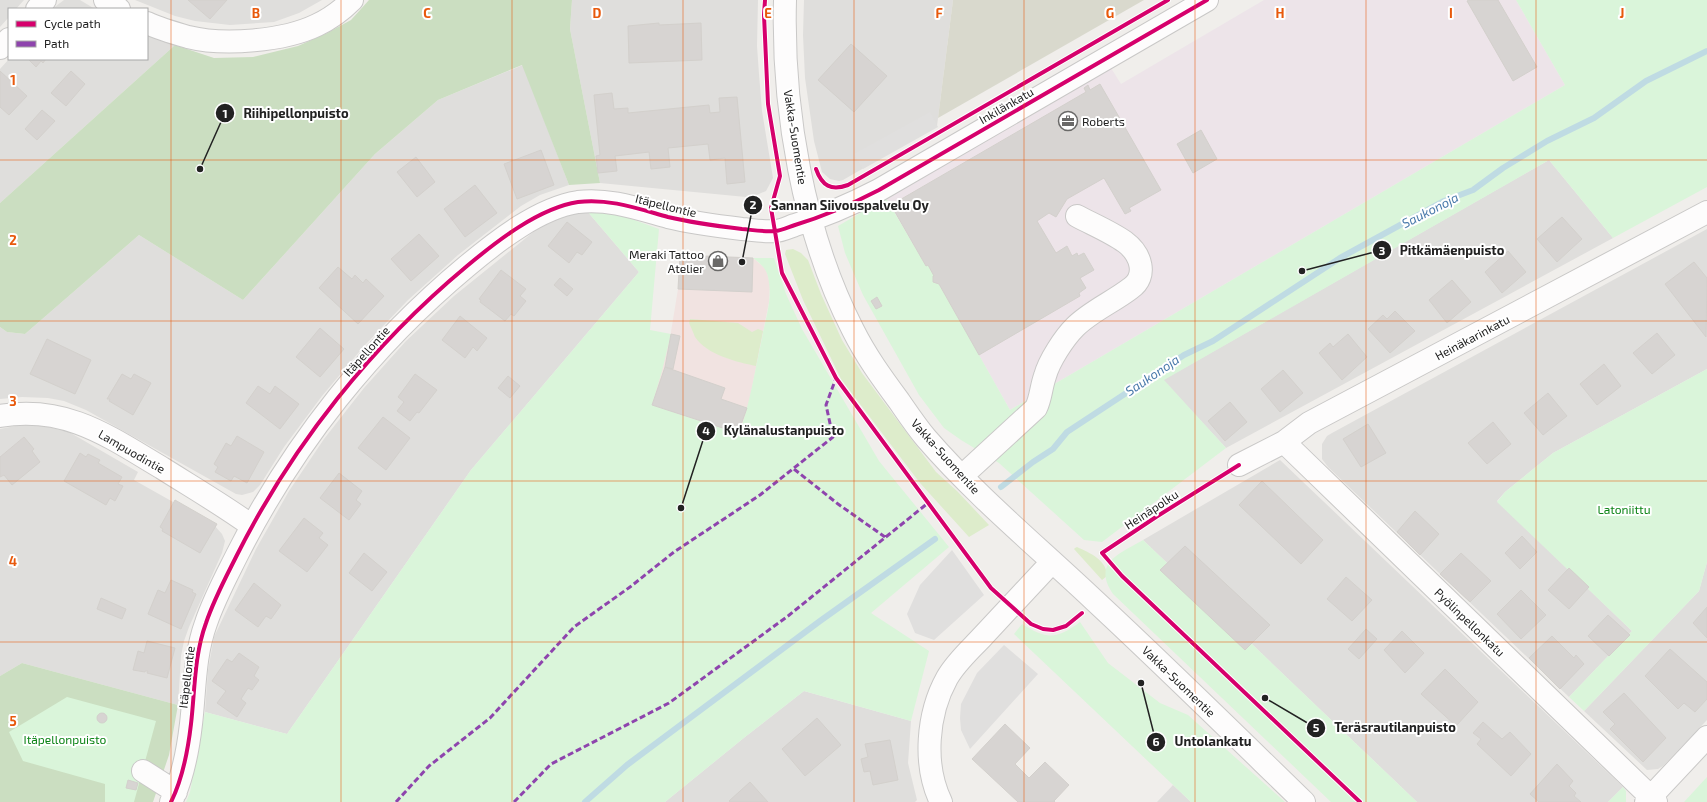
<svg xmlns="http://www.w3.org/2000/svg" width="1707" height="802" viewBox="0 0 1707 802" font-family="'Exo 2',sans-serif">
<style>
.residential{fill:#dfdedc}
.commercial{fill:#f1e3e1}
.industrial{fill:#ede4e9}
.construction{fill:#d9d9cd}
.grass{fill:#ddeccb}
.forest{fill:#cbdec1}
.park{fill:#daf5da}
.parking{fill:#e0dfde}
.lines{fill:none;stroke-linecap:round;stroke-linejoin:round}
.stream{stroke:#bfdbe3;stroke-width:6}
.building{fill:#d7d4d2;stroke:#d3d0cc}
.minor-casing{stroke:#c9c8c7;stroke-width:24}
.minor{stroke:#fdfcfc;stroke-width:22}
.quiet{stroke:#8e44ad;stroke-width:3;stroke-dasharray:6 3;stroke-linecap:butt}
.cycleway-casing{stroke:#fff;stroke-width:6}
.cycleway{stroke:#d6006c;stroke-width:4}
.grid{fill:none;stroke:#e8590c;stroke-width:1;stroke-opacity:0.55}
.labels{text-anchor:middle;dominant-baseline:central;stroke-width:4;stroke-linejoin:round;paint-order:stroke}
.street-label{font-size:12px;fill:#222;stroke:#fff}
.poi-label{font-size:12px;fill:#222;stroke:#fff;text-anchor:start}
.park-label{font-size:12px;fill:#0c8416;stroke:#fff}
.water-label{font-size:13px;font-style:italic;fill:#4a7aab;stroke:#fff}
.grid-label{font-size:13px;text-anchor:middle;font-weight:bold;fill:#e8590c;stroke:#fff;stroke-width:4;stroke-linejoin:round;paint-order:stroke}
.leader{fill:none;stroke:#222;stroke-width:1.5}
.callout-dot{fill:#222;stroke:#fff;stroke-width:1.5}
.mark-label{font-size:12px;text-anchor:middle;font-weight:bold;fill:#fff}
.callout-label{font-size:13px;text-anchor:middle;font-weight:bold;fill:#222;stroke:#fff;stroke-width:4;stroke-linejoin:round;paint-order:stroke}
</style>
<rect width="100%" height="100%" fill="#f0eeeb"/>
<path class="residential" d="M0,0H24L16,9H9V17L0,27Z
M64,0H80L95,9H52Z
M135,0H322L299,13L274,22L230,25L195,21L175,16Z
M572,0H758L757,46L759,74L762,111L773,178L766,191L752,197H746L600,183L570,29Z
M804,0H953L937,126L843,180L839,181L830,179L822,172L814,141L805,78L803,35Z
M147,35L175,45L0,203V69L9,59H147Z
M523,65L569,185L540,195L521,206L458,255L408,300L365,345L322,396L284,447L260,485L253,492L242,495L236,494L86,410L64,401L48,398L22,397L0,399V327L7,332L25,334L139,235L243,300L375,154L438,100Z
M1549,160L1613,238L1226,448L1163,380Z
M587,211L639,272L471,470L287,734L205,712L208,670L214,637L223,618L256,549L289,491L324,439L364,388L406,341L454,296L537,229L557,218Z
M1707,229V369L1553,453L1505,492L1497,501L1632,631L1569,697L1328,467L1322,459V444L1327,436L1332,433Z
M36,424L69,432L138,472L134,480L214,525L222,534L225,541L222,553L189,627L184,641L181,656L178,705L22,663L0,676V429L15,426Z
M1280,460L1623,787L1608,802H1417L1143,540Z
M1707,562V720L1663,766L1658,769L1647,770L1584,711L1699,591Z
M804,691L911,721L908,763L917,800L915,802H665L745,737Z
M1173,785L1191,802H1157Z"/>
<path class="commercial" d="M680,255L753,258L765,268L768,276L770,284L769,302L748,408L739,434L652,405L670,338L678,289Z"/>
<path class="industrial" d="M1264,0H1516L1565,85L1010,410L945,295L937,284L933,282V276L886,198L1111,68L1121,84Z"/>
<path class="construction" d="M953,0H1144L938,118Z"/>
<path class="grass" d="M793,249L801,253L808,260L821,294L842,340L862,373L936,472L957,491L989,525L969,537L920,483L841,379L803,300L785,254L786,250Z
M690,319L738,323L752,332L758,329L763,331L756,366C737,362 707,355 695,337C693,332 691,327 689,323Z
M1077,547C1090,553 1107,560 1107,576L1102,580L1074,549L1075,548Z"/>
<path class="forest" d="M369,0H572L570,29L600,183L569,185L522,65L438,100L375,154L243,300L139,235L25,334L7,332L0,327V203L175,45L214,58L253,57L298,46L327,33L351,20Z
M22,663L178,705L169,755L153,802H0V676Z"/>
<path class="park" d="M1516,0H1707V187L1613,238L1549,160L1164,380L1226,448L1102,542L1084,540L999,463L961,440L944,428L919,395L863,295L845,253L838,226L886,198L926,266L928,265L934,276H933V282L939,284L1010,410L1565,85Z
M587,211L618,214L659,229L650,330L671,334L662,371L652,405L739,434C750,403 755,370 762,338C765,320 772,301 769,283C768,271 763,265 753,258H774L786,294L802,329L879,461L949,547L871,613L929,651L911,721L804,691L745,737L665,802H186L190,792L205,712L287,734L471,470L639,272Z
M1707,369V562L1699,591L1584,711L1569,697L1632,631L1497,502L1505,492L1553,453Z
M1143,540L1417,802H1331L1113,594C1092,563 1119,554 1143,540Z
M1080,622L1108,663L1160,703L1188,715L1285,802H1191L1014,634L1022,624C1047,640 1057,639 1080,622Z
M67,697L156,721L134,802H105V784L23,761L9,732Z
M1707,777V802H1684Z
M1623,787L1626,791V802H1608Z"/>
<path class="parking" d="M930,112L938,127L863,169L854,154Z
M952,550L984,595L934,640L915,633L907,614L920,585Z
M1004,645L1038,674L970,749L961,730L960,718L961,704L977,673Z"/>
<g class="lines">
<path class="stream" d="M1001,487L1033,462L1053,449L1067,432L1184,355L1213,341L1340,258L1444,201L1473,190L1503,168L1547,141L1594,118L1646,81L1707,51
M585,802L627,765L820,621L935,539"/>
</g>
<path class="building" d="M188,0H227L210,19Z
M1469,0H1498L1537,67L1513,81L1467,1Z
M659,23V25L701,23L702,60L629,63L628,26Z
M851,44L887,76L854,112L818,80Z
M28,59H46L43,63L41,61L36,67Z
M0,71L27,96L9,115L0,107Z
M71,71L85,84L66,106L51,93Z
M1100,84L1161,190L1129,208L1131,211L1125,214L1104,178L1067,199L1056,217L1049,213L1037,221L1056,253L1067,246L1072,256L1077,253L1078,256L1084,253L1094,270L1080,278L1086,288L1079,293L1080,296L979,355L939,284L933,282V276H934L928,265L926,266L891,205L1086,92L1084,88L1088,85L1090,90Z
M612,93L614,109L628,108V113L709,105L710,113L720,112L719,98L737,97L745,182L727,184L725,158L710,160L708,144L668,148L670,167L651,169L649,152L615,156L617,171L598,173L596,156L600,155L594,95Z
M42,110L55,121L37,140L25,129Z
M1201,130L1217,159L1193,173L1177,144Z
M541,150L554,185L517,199L504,164Z
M416,157L435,182L417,197L397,172Z
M475,185L497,213L465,237L444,209Z
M1562,217L1582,239L1557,262L1537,239Z
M567,222L592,242L582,255L577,252L569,263L548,246Z
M419,234L439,256L411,281L391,259Z
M1508,251L1526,272L1502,293L1485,272Z
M680,255L753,258L752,292L678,289Z
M1694,262L1707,278L1706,337L1665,284Z
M338,267L352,279L355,275L363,283L366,279L384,296L358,324L319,288Z
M501,270L526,289L520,296L526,301L514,316L511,314L505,321L480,302L481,300L479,299Z
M560,278L573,289L567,296L554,285Z
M1452,280L1471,302L1447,323L1429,300Z
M877,297L882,306L876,309L871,301Z
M1395,311L1415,331L1390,353L1368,329L1383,315L1387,319Z
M460,316L487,338L477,351L473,347L465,358L442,340Z
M320,328L344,349L320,377L296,357Z
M1657,333L1675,355L1652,374L1633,353Z
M671,334L680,336L673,369L665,367Z
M1348,334L1367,357L1342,380L1319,353L1330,343L1333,347Z
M47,339L91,360L75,394L30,374Z
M1604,364L1621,386L1597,405L1580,384Z
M665,367L725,388L721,399L747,408L738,433L652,405Z
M1283,370L1303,393L1280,412L1261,389Z
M122,374L131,379L134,374L151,383L133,415L109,401L110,399H107Z
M415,374L437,390L419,413L417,412L410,421L397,411L404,402L398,397Z
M508,376L520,386L510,398L498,388Z
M258,386L270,394L275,386L299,404L280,429L246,403Z
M1548,393L1567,416L1543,435L1524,413Z
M1230,402L1247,422L1225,441L1208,421Z
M383,417L410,438L386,470L358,448Z
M1493,422L1511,444L1487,464L1468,443Z
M1368,424L1386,453L1361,467L1343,439Z
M237,436L264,452L247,483L234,476L231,481L215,472L218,467L214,464L226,443L231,446Z
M24,437L34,449L32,451L40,462L12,485L4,475L0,477V457Z
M80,453L86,457L88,454L100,460L98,463L122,477L118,484L123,486L115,501L110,498L106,505L64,481Z
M339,473L362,491L356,500L361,504L349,520L320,498Z
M1262,481L1323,540L1301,564L1239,505Z
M175,500L217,524L200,553L162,531L163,529L160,527Z
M1415,511L1439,534L1420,555L1397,532Z
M304,518L323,533L319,538L328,545L307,572L279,551Z
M1522,536L1537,552L1520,569L1505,553Z
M1185,546L1270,625L1245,650L1160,570Z
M364,553L387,572L372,591L349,573Z
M1461,553L1491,581L1470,602L1440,574Z
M1569,568L1589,587L1569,609L1548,590Z
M1346,577L1372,600L1352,621L1327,599Z
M171,580L193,590L192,592L196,594L181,629L148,614L158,590L165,593Z
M254,583L281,605L271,619L266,616L258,627L235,610Z
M1521,590L1546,615L1521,639L1497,614Z
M101,598L126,609L122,619L97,609Z
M1707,607V638L1693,623Z
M1608,615L1630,635L1609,656L1588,636Z
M1366,629L1377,639L1359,659L1348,649Z
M1402,631L1424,653L1405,673L1384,650Z
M1552,636L1574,658L1576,655L1584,664L1560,689L1529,658Z
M147,641L175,648L167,678L147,673L148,671H145V672L133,670L138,651L144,653Z
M1670,649L1707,682V699L1695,712L1684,703L1678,709L1645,676Z
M239,653L259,667L254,676L259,680L252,690L248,688L241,699L246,703L237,717L217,703L226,691L212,681L227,659L232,662Z
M1445,669L1478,702L1456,726L1421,694Z
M1624,693L1666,738L1643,762L1610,729L1615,724L1603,712Z
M97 718a5 5 0 1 1 10 0a5 5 0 1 1-10 0Z
M817,718L841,745L805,776L782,749Z
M1483,722L1502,739L1510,732L1531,754L1511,776L1477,744L1481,739L1473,733Z
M1005,724L1030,748L1015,764L1029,778L1045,762L1069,785L1054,801L1055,802H1018L972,759Z
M890,740L898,780L873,785L870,771L864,772L861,759L868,757L865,744Z
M1557,764L1573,781L1569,786L1576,793L1574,796L1581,802H1539L1530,794Z
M128,780L138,783L136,790L126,788Z
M750,782L768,802H730L729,801Z"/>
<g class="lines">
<g class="minor-casing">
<path id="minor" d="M105,0L119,9
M785,0C782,108 803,233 853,330C866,356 882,378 899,401C908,414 916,426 926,438C977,497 1038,547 1095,601C1166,667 1235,735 1304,802
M37,9L45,0
M147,23C160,29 174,33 188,37C224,46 284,41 317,25C330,19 342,10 352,0
M0,48L9,39
M0,416C66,405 108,436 162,468C192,487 223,505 252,526
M1284,442L1656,802
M1239,465L1284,442L1309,423L1707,212
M962,476L1036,408C1041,398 1041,387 1045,376C1049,361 1064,338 1075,327C1091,311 1113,302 1131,288C1148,276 1141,254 1125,242C1111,232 1092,224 1077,216
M143,771L176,792
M171,802C183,778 188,750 191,724C195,690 194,656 206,623C214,599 226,577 237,555C293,444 372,345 467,266C497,241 539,208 578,202C609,198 639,209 668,217C693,223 717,226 742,229C753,230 764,232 775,231C781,231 789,227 795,225C825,216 852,204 879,190L1207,0
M941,802C923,765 927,714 947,678C956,662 971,649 983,636C1006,611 1029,587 1052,562
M1646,802L1707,737"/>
</g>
<use href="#minor" class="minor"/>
<path class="quiet" d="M794,469L838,504L885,537
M396,802L429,766L490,718L574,627L630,587L674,552L760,495L833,437L826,405L836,378
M514,802L551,764L669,703L788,616L928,503"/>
<g class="cycleway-casing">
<path id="cycleway" d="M765,0L764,15L768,104L780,176L771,208L782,273L836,378L991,588L1031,624L1043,629L1053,630L1066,626L1082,613
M816,169C822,186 831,191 848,185L1168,0
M1239,465L1156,517L1102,553L1122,576L1360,802
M171,802C183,778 188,750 191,724C195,690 194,656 206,623C214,599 226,577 237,555C293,444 372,345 467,266C497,241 539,208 578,202C609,198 639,209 668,217C693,223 717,226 742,229C753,230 764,232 775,231C781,231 789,227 795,225C825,216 852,204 879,190L1207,0"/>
</g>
<use href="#cycleway" class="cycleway"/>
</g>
<path class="grid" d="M171,0V802M341,0V802M512,0V802M683,0V802M854,0V802M1024,0V802M1195,0V802M1366,0V802M1536,0V802M0,160H1707M0,321H1707M0,481H1707M0,642H1707"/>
<defs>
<g id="office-ring" transform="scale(1)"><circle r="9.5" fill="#fff" stroke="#6a6968" stroke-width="1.5"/><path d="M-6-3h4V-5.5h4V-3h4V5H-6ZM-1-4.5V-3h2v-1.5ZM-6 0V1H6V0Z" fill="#6a6968"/></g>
<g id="shop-ring" transform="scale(1)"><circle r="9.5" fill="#fff" stroke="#6a6968" stroke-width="1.5"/><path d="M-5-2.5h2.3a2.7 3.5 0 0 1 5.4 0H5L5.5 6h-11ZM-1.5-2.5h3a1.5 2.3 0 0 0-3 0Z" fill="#6a6968"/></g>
</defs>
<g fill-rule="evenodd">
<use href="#office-ring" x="1068" y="121"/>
<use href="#shop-ring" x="718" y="261"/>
</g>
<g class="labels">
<g class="street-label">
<text transform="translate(1006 105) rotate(-30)">Inkilänkatu</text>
<text transform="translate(796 137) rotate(81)">Vakka-Suomentie</text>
<text transform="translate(666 205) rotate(14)">Itäpellontie</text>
<text transform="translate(1472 337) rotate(-28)">Heinäkarinkatu</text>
<text transform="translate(366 351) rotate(-48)">Itäpellontie</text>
<text transform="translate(132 451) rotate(30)">Lampuodintie</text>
<text transform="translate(946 456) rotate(48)">Vakka-Suomentie</text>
<text transform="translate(1151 509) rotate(-33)">Heinäpolku</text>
<text transform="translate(1470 622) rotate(44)">Pyölinpellonkatu</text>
<text transform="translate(186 677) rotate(-83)">Itäpellontie</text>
<text transform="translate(1179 681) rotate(44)">Vakka-Suomentie</text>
</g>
<g class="poi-label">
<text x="1082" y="121">Roberts</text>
<text x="704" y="254" text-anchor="end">Meraki Tattoo<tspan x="704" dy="14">Atelier</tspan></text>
</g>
<g class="park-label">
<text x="1624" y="509">Latoniittu</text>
<text x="65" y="739">Itäpellonpuisto</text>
</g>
<g class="water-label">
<text transform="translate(1430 210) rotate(-27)">Saukonoja</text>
<text transform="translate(1152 375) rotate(-34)">Saukonoja</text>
</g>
</g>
<g class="grid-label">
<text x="256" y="18">B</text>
<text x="427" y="18">C</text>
<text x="597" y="18">D</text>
<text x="768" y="18">E</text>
<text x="939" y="18">F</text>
<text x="1110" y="18">G</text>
<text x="1280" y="18">H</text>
<text x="1451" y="18">I</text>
<text x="1622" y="18">J</text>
<text x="13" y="85">1</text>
<text x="13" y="245">2</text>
<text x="13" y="406">3</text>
<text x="13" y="566">4</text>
<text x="13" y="726">5</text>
</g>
<path class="leader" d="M200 169L225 113M742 262L753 205M1302 271L1382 250M681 508L706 431M1265 698L1316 728M1141 683L1156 742"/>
<g class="callout-dot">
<circle cx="200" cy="169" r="4"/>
<circle cx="742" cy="262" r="4"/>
<circle cx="1302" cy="271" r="4"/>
<circle cx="681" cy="508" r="4"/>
<circle cx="1265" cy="698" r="4"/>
<circle cx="1141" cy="683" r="4"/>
<circle cx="225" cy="113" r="10"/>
<circle cx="753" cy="205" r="10"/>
<circle cx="1382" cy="250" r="10"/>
<circle cx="706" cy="431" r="10"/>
<circle cx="1316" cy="728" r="10"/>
<circle cx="1156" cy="742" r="10"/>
</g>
<g class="mark-label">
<text x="225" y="118">1</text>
<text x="753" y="209">2</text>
<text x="1382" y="255">3</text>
<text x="706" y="435">4</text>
<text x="1316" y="732">5</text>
<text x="1156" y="746">6</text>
</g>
<g class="callout-label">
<text x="296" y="118">Riihipellonpuisto</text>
<text x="850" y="210">Sannan Siivouspalvelu Oy</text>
<text x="1452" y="255">Pitkämäenpuisto</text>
<text x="784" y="435">Kylänalustanpuisto</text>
<text x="1395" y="732">Teräsrautilanpuisto</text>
<text x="1213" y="746">Untolankatu</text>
</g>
<rect x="8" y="8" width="140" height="52" fill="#ffffff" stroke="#a7a7a7"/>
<rect x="16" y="21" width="20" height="6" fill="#d6006c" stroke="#a7a7a7"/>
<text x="44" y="28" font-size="12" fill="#222222">Cycle path</text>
<rect x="16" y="41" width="20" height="6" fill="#8e44ad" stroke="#a7a7a7"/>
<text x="44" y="48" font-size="12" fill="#222222">Path</text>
</svg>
